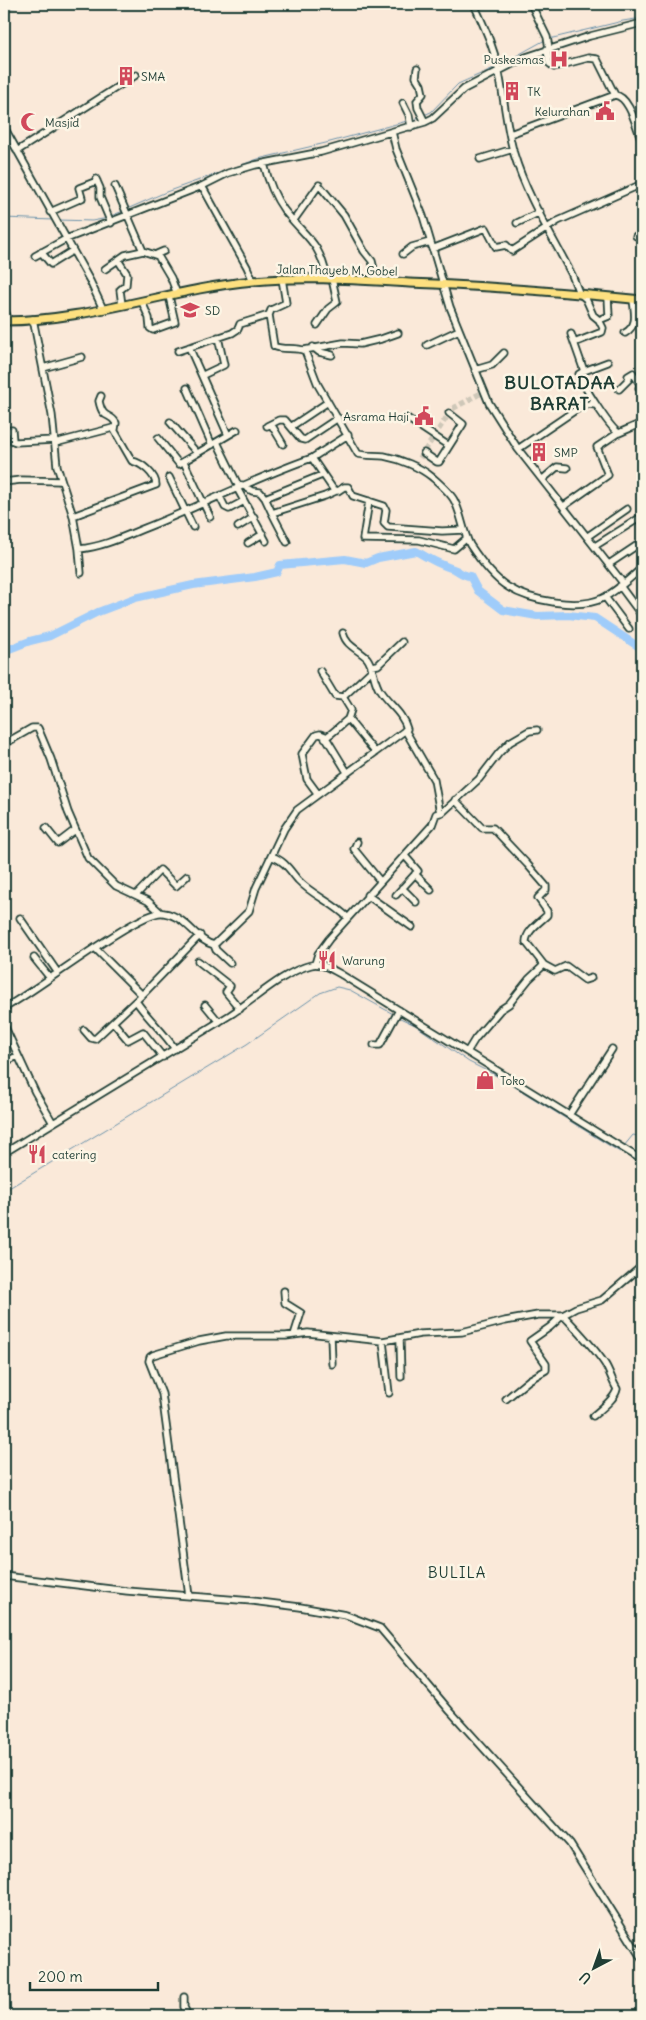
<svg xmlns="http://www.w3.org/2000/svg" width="646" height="2020" viewBox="0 0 646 2020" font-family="Delius,sans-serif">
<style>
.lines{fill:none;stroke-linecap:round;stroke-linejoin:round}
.stream{stroke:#6c93ab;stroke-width:1}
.river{stroke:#9fccfa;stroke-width:8}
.minor-tunnel{stroke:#cec7b8;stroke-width:5.5;stroke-dasharray:5.5 3;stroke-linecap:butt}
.minor-casing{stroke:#1f3d34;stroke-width:9}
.major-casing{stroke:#1f3d34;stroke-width:11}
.minor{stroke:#fcf5e5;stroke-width:5.5}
.major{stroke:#fde080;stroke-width:7}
.labels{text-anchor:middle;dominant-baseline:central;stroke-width:5;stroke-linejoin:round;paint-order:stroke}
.poi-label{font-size:12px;fill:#1f3d34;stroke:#fcf5e5;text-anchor:start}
.street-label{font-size:12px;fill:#1f3d34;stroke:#fcf5e5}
.quarter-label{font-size:15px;letter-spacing:1px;fill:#1f3d34;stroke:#fcf5e5}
.district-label{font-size:18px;font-weight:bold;letter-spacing:1px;fill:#1f3d34;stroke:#fcf5e5}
</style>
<rect width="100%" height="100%" fill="#fae9d9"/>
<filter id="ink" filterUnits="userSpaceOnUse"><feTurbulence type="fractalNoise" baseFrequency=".02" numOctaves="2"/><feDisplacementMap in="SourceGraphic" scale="10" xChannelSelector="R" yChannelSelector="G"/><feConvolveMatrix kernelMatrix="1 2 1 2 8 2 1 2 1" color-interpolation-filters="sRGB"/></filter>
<g filter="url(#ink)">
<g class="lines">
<path class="stream" d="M5,4L11,8L28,4
M51,4L54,7L61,4
M549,39L623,21L642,18
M500,65L545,40
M424,115L431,112L458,84L494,68
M413,120L421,116
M127,209L166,192L258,159L330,142L407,121
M111,216L123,211
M4,218L53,220
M59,220L92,221L108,218
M398,1017L415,1025L469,1062L499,1077L615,1149L620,1152L622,1150
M624,1146L633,1135L642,1137
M4,1191L247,1044L320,993L337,987L350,990L395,1015"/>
<path class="river" d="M4,651L30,641L50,636L98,612L135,598L193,585L255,577L277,572L280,565L345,559L366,563L378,558L416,551C429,559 441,565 456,570C461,573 464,576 470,576L478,591L503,610L537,616L568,615L595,618L642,649"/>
<path class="minor-tunnel" d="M420,458L452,409L483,392"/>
<g class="minor-casing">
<path id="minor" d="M474,4C484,27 492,42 498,68C504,96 506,126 514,154C527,197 552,236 572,275L579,293L586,299L593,315L599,320L603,328L602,332L574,343
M531,4L547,37L549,48
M547,49L549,63L554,67L588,58L597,59L615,95C630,97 636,127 642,141
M417,69L416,77L421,85L423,94L417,101L418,108L425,122
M403,103L409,115L411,127
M4,127L90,281L103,309
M392,132L396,149L423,216L450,307L489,403L518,449L623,583
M510,134L615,95
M17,151L136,75
M480,159L513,149
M264,164C268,180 274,196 284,210C306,238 319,240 327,278
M96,179L100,188V197L111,223
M115,186L143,251L158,256L171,278L177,294
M202,186L247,267L253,281
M50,212L82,198L79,188L97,181
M294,220L319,185L344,215L364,251L372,261L377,281
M517,223L540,212
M636,236L642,234
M432,249L486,228L496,247L506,245L512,251L558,221L642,184
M41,252L51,264L72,251
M157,254L164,251
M403,254L412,247L430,242
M35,256L66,239L202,186L228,173L255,165L321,152L425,122L433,118L464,89L526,57L590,36L642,23
M118,260L127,274L126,285L120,290L122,305
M105,269L125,255L143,251
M142,302L149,318L150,328L153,330L175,322L169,296
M4,308L9,321
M269,315L271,310L286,303L282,279
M33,319L52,415L57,466L73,516L79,549L81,573
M599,320L609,316L608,297
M317,325L328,309L337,302L332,279
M625,333C639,325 634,312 633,299
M571,334L584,371L579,374L580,378C586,389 610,429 619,433L642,423
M427,345L459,330
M189,347L228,435
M313,347L319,352L332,355
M304,350L343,343L360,344L381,339L398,333
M178,351L232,333L238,329L240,324L269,315L274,346C282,351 296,346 305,351L318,385L358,454C366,456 375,455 384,456C400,459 420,467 432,477C440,484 451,493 455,502C462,516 463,532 470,545C480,560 493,578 508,587C530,601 579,610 603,598C617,591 630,578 642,568
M43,368L82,357
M475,370L492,365L504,353
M584,371L608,362
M203,375L224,365L218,337
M187,388L212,445
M619,389L629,379L628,376L633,373L640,384L639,388L642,390
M101,396L99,401C103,421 110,412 116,423L115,429
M407,418L449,446
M170,422L197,453
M271,424L283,444
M267,426L279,420H285L301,439L305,440L338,418
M292,426L328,402
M4,431L12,430L13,441L16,442L55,440
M158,438L179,464L237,430
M217,442L239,487
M55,443L113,428L132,461C142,463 156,475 156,485L153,486L73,516
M518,449L580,407L590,404L595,405
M424,453L437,462H439L463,424L449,413
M312,458L348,435
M184,462L210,517
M169,477L193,527
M543,479L557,467L567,468
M4,482L21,480L61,481
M242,485L252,491L260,492L265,498
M237,488L266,541
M220,497L225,507L229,509L244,501
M369,501L363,539L419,540L454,549L467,538
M564,506L608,475L597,447L618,433
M272,513L265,498L322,475
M238,527L254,517
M588,536L627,509
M287,542L272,513L325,496L336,491
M248,543L263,534
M595,546L641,517L642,519
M79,549C102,547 123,537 145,528C201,506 254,478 312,458L333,489L338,491L344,487H348L353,496L384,506L386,510L384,523L388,527L442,531L464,530
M609,564L642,542
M620,586L640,613
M605,597L629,629
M371,666L378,665L402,642
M372,670L343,697L351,710L348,719L375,752
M320,671L335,696L343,697
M405,730L434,780L440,813
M325,738C335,732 340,725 348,719
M4,744L32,728H38L51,759L68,812L88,858L116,886L148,901L160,912
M318,794L307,779L302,754L316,735L320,734L325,736L347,772
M455,800L482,828H493L527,864L546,886V890L538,898L547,911V915C540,922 526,931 526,942L544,965
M4,810L5,812
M46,828L58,843L75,830
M357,842L354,849L380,881
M273,857C284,860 291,872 298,880C313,896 333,902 348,918
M415,874L431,890
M402,888L416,902
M136,895L160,870L176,886L187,876
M367,895L412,927
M396,895L418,871L405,856
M20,918L58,973
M214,945L249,911L256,888L284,829L297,810L407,729C403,713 388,704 380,691C373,681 374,667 367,658C358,649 346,646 343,633
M34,958L50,978
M198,961L230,986L226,992L240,1009
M315,964L318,954L329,939L432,825L436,814L443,812L479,779L499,753L510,742L529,731L537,730
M142,995L200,935
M136,1001C148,1019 163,1031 175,1049
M205,1005L219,1022
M4,1008C33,994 141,908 164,913C188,917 196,941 214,945L216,950L230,963
M113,1022L128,1040L143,1032L163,1057
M4,1025L35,1092L53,1123
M84,1030L91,1038L95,1039L142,995L95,948
M374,1045H380L399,1010
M467,1052L475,1039L500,1010L509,1004L529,979L544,965L555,971L566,966L585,980L591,978
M4,1062L18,1056
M569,1115L612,1049
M4,1153C80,1107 155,1061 230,1015C255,999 283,972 311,965C321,962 333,970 342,975L642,1160
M284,1291L285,1303L301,1313L294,1335
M331,1336L332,1364
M400,1339L401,1377
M383,1341L389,1393
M506,1399L529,1380L546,1370V1364L530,1341L550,1327L563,1315C577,1330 593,1346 605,1364C610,1372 612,1381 617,1389C615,1399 601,1409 593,1416
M4,1576L127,1591L252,1601L300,1607L346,1615L380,1628L450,1711L570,1844L642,1959
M189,1596L162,1394L149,1361L150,1357L153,1355L199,1341L226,1336H286L308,1333L383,1341L420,1334L462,1332L505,1321L538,1315H563L576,1308L602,1300L642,1266
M184,1997V2007L188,2016"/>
</g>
<g class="major-casing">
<path id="major" d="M4,321C89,321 169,289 254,281C305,276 357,280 409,283C487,286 564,292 642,300"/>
</g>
<use href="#minor" class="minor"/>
<use href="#major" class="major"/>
</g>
</g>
<defs>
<g id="hospital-bare" transform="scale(1.5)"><path d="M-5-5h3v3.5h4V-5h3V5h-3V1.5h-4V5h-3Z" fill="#d1495b" stroke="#fcf5e5" stroke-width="2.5" paint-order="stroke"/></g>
<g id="building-bare" transform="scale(1.5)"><path d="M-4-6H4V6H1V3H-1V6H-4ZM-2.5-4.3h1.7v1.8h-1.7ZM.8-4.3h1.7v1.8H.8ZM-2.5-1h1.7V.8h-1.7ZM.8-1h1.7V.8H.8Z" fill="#d1495b" stroke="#fcf5e5" stroke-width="2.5" paint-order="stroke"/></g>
<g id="civic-bare" transform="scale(1.5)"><path d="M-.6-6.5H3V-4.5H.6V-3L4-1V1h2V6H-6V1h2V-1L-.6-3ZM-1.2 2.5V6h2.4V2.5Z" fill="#d1495b" stroke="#fcf5e5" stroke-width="2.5" paint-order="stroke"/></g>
<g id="mosque-bare" transform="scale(1.5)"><path d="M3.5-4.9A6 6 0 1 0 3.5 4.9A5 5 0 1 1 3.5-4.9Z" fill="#d1495b" stroke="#fcf5e5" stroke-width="2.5" paint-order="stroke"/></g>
<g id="university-bare" transform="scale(1.5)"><path d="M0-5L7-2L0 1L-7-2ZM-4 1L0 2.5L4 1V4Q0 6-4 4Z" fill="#d1495b" stroke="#fcf5e5" stroke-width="2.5" paint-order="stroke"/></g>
<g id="restaurant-bare" transform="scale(1.5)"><path d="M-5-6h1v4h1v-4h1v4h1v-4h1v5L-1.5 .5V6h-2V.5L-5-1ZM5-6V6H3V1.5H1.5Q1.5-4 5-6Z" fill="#d1495b" stroke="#fcf5e5" stroke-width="2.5" paint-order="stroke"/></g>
<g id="shop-bare" transform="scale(1.5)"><path d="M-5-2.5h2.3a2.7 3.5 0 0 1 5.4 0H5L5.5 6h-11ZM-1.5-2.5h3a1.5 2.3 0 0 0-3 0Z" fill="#d1495b" stroke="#fcf5e5" stroke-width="2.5" paint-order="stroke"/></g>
</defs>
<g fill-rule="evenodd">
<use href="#hospital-bare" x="559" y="59"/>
<use href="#building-bare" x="126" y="76"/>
<use href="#building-bare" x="512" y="91"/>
<use href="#civic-bare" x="605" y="111"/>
<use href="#mosque-bare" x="30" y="122"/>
<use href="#university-bare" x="190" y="310"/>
<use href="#civic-bare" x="424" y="416"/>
<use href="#building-bare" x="539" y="452"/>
<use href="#restaurant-bare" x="327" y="960"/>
<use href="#shop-bare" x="485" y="1080"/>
<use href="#restaurant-bare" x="37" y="1154"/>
</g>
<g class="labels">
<g class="poi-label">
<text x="544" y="59" text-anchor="end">Puskesmas</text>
<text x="141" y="76">SMA</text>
<text x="527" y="91">TK</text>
<text x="590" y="111" text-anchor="end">Kelurahan</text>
<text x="45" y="122">Masjid</text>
<text x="205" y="310">SD</text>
<text x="409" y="416" text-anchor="end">Asrama Haji</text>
<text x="554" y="452">SMP</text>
<text x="342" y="960">Warung</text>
<text x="500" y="1080">Toko</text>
<text x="52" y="1154">catering</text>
</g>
<g class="street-label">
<text transform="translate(337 270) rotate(1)">Jalan Thayeb M. Gobel</text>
</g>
<g class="quarter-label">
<text x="457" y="1572">BULILA</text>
</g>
<g class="district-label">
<text x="560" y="382">BULOTADAA<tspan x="560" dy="21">BARAT</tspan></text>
</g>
</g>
<rect width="646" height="2020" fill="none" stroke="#fcf5e5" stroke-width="20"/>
<rect x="10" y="10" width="626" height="2000" fill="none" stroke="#1f3d34" stroke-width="2" filter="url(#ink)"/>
<g transform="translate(594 1968) rotate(221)" stroke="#fcf5e5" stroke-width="4" paint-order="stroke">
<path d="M0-4L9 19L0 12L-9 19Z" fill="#1f3d34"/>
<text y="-8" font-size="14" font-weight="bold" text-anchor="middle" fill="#1f3d34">U</text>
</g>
<path d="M30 1982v8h128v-8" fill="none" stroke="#1f3d34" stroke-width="2.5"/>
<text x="38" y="1982" font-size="15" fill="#1f3d34" stroke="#fcf5e5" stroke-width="4" paint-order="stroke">200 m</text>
</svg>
